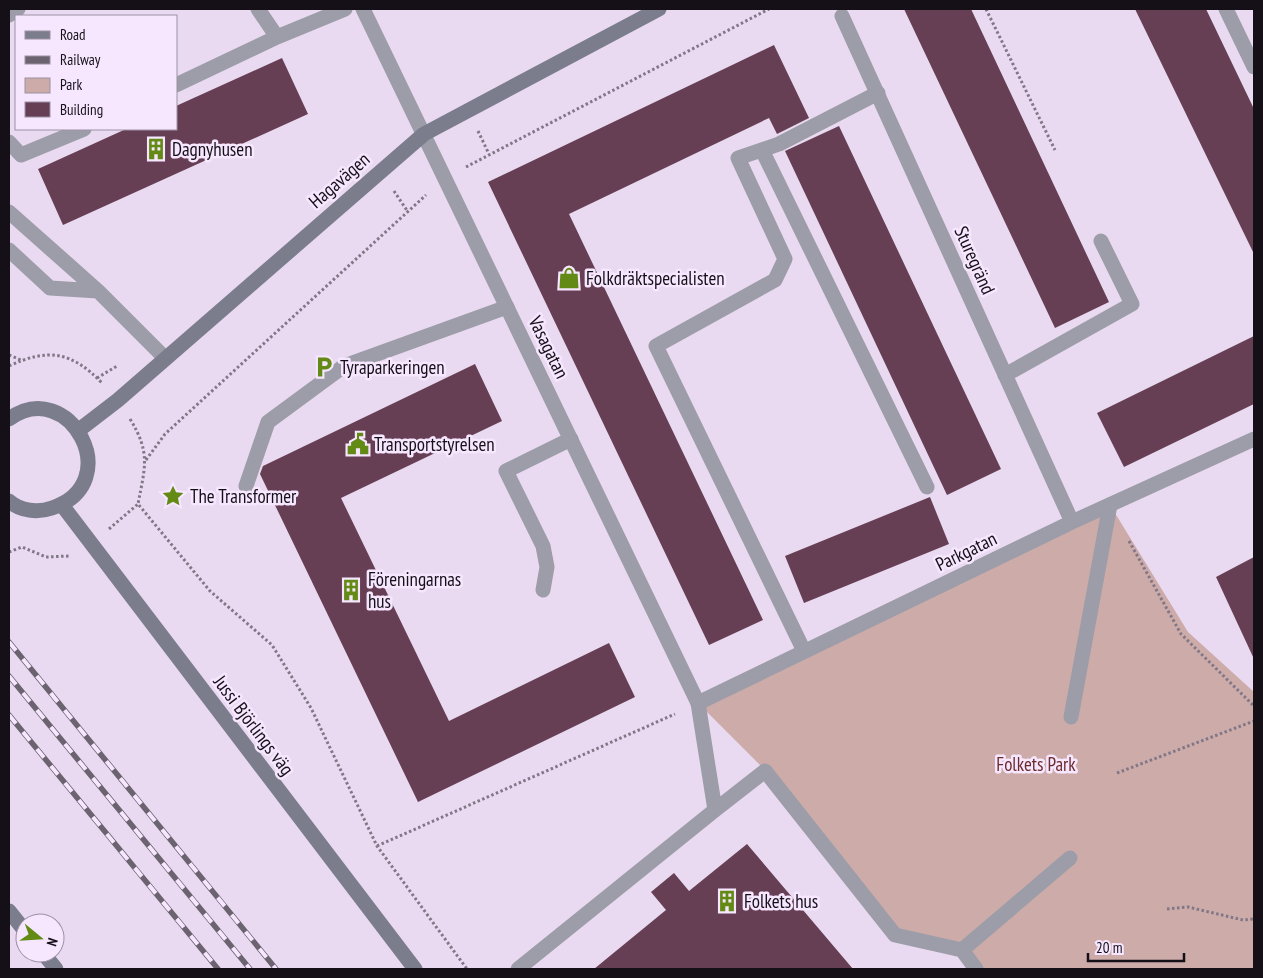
<svg xmlns="http://www.w3.org/2000/svg" width="1263" height="978" viewBox="0 0 1263 978" font-family="'PT Sans Narrow',sans-serif">
<style>
.green{fill:#ccaba9}
.building{fill:#673f54}
.lines{fill:none;stroke-linecap:round;stroke-linejoin:round}
.path{stroke:#817787;stroke-width:3;stroke-dasharray:2.5 2.5;stroke-linecap:butt}
.lane{stroke:#9c9da8;stroke-width:15}
.street{stroke:#9c9da8;stroke-width:15}
.secondary{stroke:#7b7d8d;stroke-width:15}
.rail-casing{stroke:#6c6371;stroke-width:5.5}
.rail{stroke:#f6e7ff;stroke-width:4;stroke-dasharray:11;stroke-linecap:butt}
.labels{text-anchor:middle;dominant-baseline:central;stroke-width:5;stroke-linejoin:round;paint-order:stroke}
.poi-label{font-size:19px;fill:#151018;stroke:#f6e7ff;text-anchor:start}
.street-label{font-size:19px;fill:#151018;stroke:#f6e7ff}
.park-label{font-size:19px;fill:#6c2b2b;stroke:#f6e7ff}
</style>
<rect width="100%" height="100%" fill="#e9daf1"/>
<path class="green" d="M1110,505L1188,632L1254,692V969H976L962,950L895,935L766,771L698,703Z"/>
<path class="building" d="M904,9H971L1109,302L1055,328Z
M1135,9H1206L1254,109V254Z
M774,45L809,118L777,134L769,118L569,214L763,620L709,645L488,182Z
M282,58L308,114L63,225L38,169L126,129H176V106Z
M839,126L1001,469L947,495L785,151Z
M1254,336V404L1124,467L1097,413Z
M475,364L502,421L341,498L449,721L609,643L635,697L418,802L260,474L263,466Z
M930,497L949,544L804,603L785,556Z
M1254,557V659L1216,577Z
M747,844L853,969H594L666,910L651,892L674,873L689,891Z"/>
<g class="lines">
<path class="path" d="M986,9L1055,150
M478,131L489,154
M466,167L769,9
M394,191L408,212
M9,355L21,360
M9,366C48,348 71,351 102,383
M97,378L117,366
M130,419C151,453 145,467 138,504L210,591L272,645L311,708L377,846L467,969
M146,460L165,434L426,195
M109,529L138,504
M1129,541L1181,634L1254,706
M9,552L22,547L46,557L70,556
M1117,773L1254,721
M377,846L675,714
M1167,909L1188,907L1243,920L1254,919"/>
<path class="lane" d="M258,9L277,37L345,9
M1226,9L1254,67
M9,15L18,9
M176,85L277,37
M9,142L21,155L84,129
M762,150L927,487
M9,212L98,291L165,358
M9,250L50,288L98,291
M1005,375L1132,304L1101,241
M246,486L268,422L344,366L507,307
M543,590L547,567L543,546L506,471L571,439
M804,651L656,346L775,280L785,259L738,158L779,144L878,93
M698,703L715,810
M1071,717L1110,505
M962,950L1070,858
M518,969L715,810L765,771L895,935L962,950L976,969"/>
<path class="street" d="M363,9L698,703L1072,522L1254,439
M842,16L1072,522"/>
<path class="secondary" d="M9,419C69,375 128,483 52,508C38,513 20,511 9,501
M79,430L118,400L424,134L659,9
M62,505L415,969
M9,911L25,931
M43,953L56,969"/>
<g class="rail-casing">
<path id="rail" d="M9,642L276,969
M9,676L250,969
M9,715L218,969"/>
</g>
<use href="#rail" class="rail"/>
</g>
<defs>
<g id="building-bare" transform="scale(1.725)"><path d="M-4-6H4V6H1V3H-1V6H-4ZM-2.5-4.3h1.7v1.8h-1.7ZM.8-4.3h1.7v1.8H.8ZM-2.5-1h1.7V.8h-1.7ZM.8-1h1.7V.8H.8Z" fill="#638a14" stroke="#f6e7ff" stroke-width="2.5" paint-order="stroke"/></g>
<g id="shop-bare" transform="scale(1.725)"><path d="M-5-2.5h2.3a2.7 3.5 0 0 1 5.4 0H5L5.5 6h-11ZM-1.5-2.5h3a1.5 2.3 0 0 0-3 0Z" fill="#638a14" stroke="#f6e7ff" stroke-width="2.5" paint-order="stroke"/></g>
<g id="parking-bare" transform="scale(1.725)"><path d="M-3.5-5.5H1a3.5 3.5 0 0 1 0 7H-1V5.5H-3.5ZM-1-3.4V-.6H.8a1.4 1.4 0 0 0 0-2.8Z" fill="#638a14" stroke="#f6e7ff" stroke-width="2.5" paint-order="stroke"/></g>
<g id="civic-bare" transform="scale(1.725)"><path d="M-.6-6.5H3V-4.5H.6V-3L4-1V1h2V6H-6V1h2V-1L-.6-3ZM-1.2 2.5V6h2.4V2.5Z" fill="#638a14" stroke="#f6e7ff" stroke-width="2.5" paint-order="stroke"/></g>
<g id="sight-bare" transform="scale(1.725)"><path d="M0-6L1.8-2.2L6-1.7L2.9 1.2L3.7 5.4L0 3.3L-3.7 5.4L-2.9 1.2L-6-1.7L-1.8-2.2Z" fill="#638a14" stroke="#f6e7ff" stroke-width="2.5" paint-order="stroke"/></g>
</defs>
<g fill-rule="evenodd">
<use href="#building-bare" x="156" y="149"/>
<use href="#shop-bare" x="569" y="278"/>
<use href="#parking-bare" x="324" y="367"/>
<use href="#civic-bare" x="358" y="444"/>
<use href="#sight-bare" x="173" y="496"/>
<use href="#building-bare" x="351" y="590"/>
<use href="#building-bare" x="727" y="901"/>
</g>
<g class="labels">
<g class="poi-label">
<text x="172" y="149">Dagnyhusen</text>
<text x="586" y="278">Folkdräktspecialisten</text>
<text x="340" y="367">Tyraparkeringen</text>
<text x="374" y="444">Transportstyrelsen</text>
<text x="190" y="496">The Transformer</text>
<text x="368" y="579">Föreningarnas<tspan x="368" dy="22">hus</tspan></text>
<text x="744" y="901">Folkets hus</text>
</g>
<g class="street-label">
<text transform="translate(339 180) rotate(-41)">Hagavägen</text>
<text transform="translate(975 260) rotate(66)">Sturegränd</text>
<text transform="translate(549 347) rotate(64)">Vasagatan</text>
<text transform="translate(966 551) rotate(-26)">Parkgatan</text>
<text transform="translate(254 725) rotate(53)">Jussi Björlings väg</text>
</g>
<g class="park-label">
<text x="1036" y="764">Folkets Park</text>
</g>
</g>
<rect width="1263" height="978" fill="none" stroke="#151018" stroke-width="20"/>
<rect x="15" y="15" width="162" height="115" fill="#f6e7ff" stroke="#9c91a3"/>
<rect x="25" y="31" width="25" height="8" fill="#7b7d8d" stroke="#9c91a3"/>
<text x="60" y="40" font-size="15" fill="#151018">Road</text>
<rect x="25" y="56" width="25" height="8" fill="#6c6371" stroke="#9c91a3"/>
<text x="60" y="65" font-size="15" fill="#151018">Railway</text>
<rect x="25" y="78" width="25" height="15" fill="#ccaba9" stroke="#9c91a3"/>
<text x="60" y="90" font-size="15" fill="#151018">Park</text>
<rect x="25" y="102" width="25" height="15" fill="#673f54" stroke="#9c91a3"/>
<text x="60" y="115" font-size="15" fill="#151018">Building</text>
<g transform="translate(40 938) rotate(108)"><circle r="24" fill="#f6e7ff" stroke="#9c91a3"/>
<path d="M0-4L9 19L0 12L-9 19Z" fill="#638a14"/>
<text y="-8" font-size="14" font-weight="bold" text-anchor="middle" fill="#151018">N</text>
</g>
<path d="M1088 953v8h96v-8" fill="none" stroke="#151018" stroke-width="2.5"/>
<text x="1096" y="953" font-size="15" fill="#151018" stroke="#f6e7ff" stroke-width="4" paint-order="stroke">20 m</text>
</svg>
